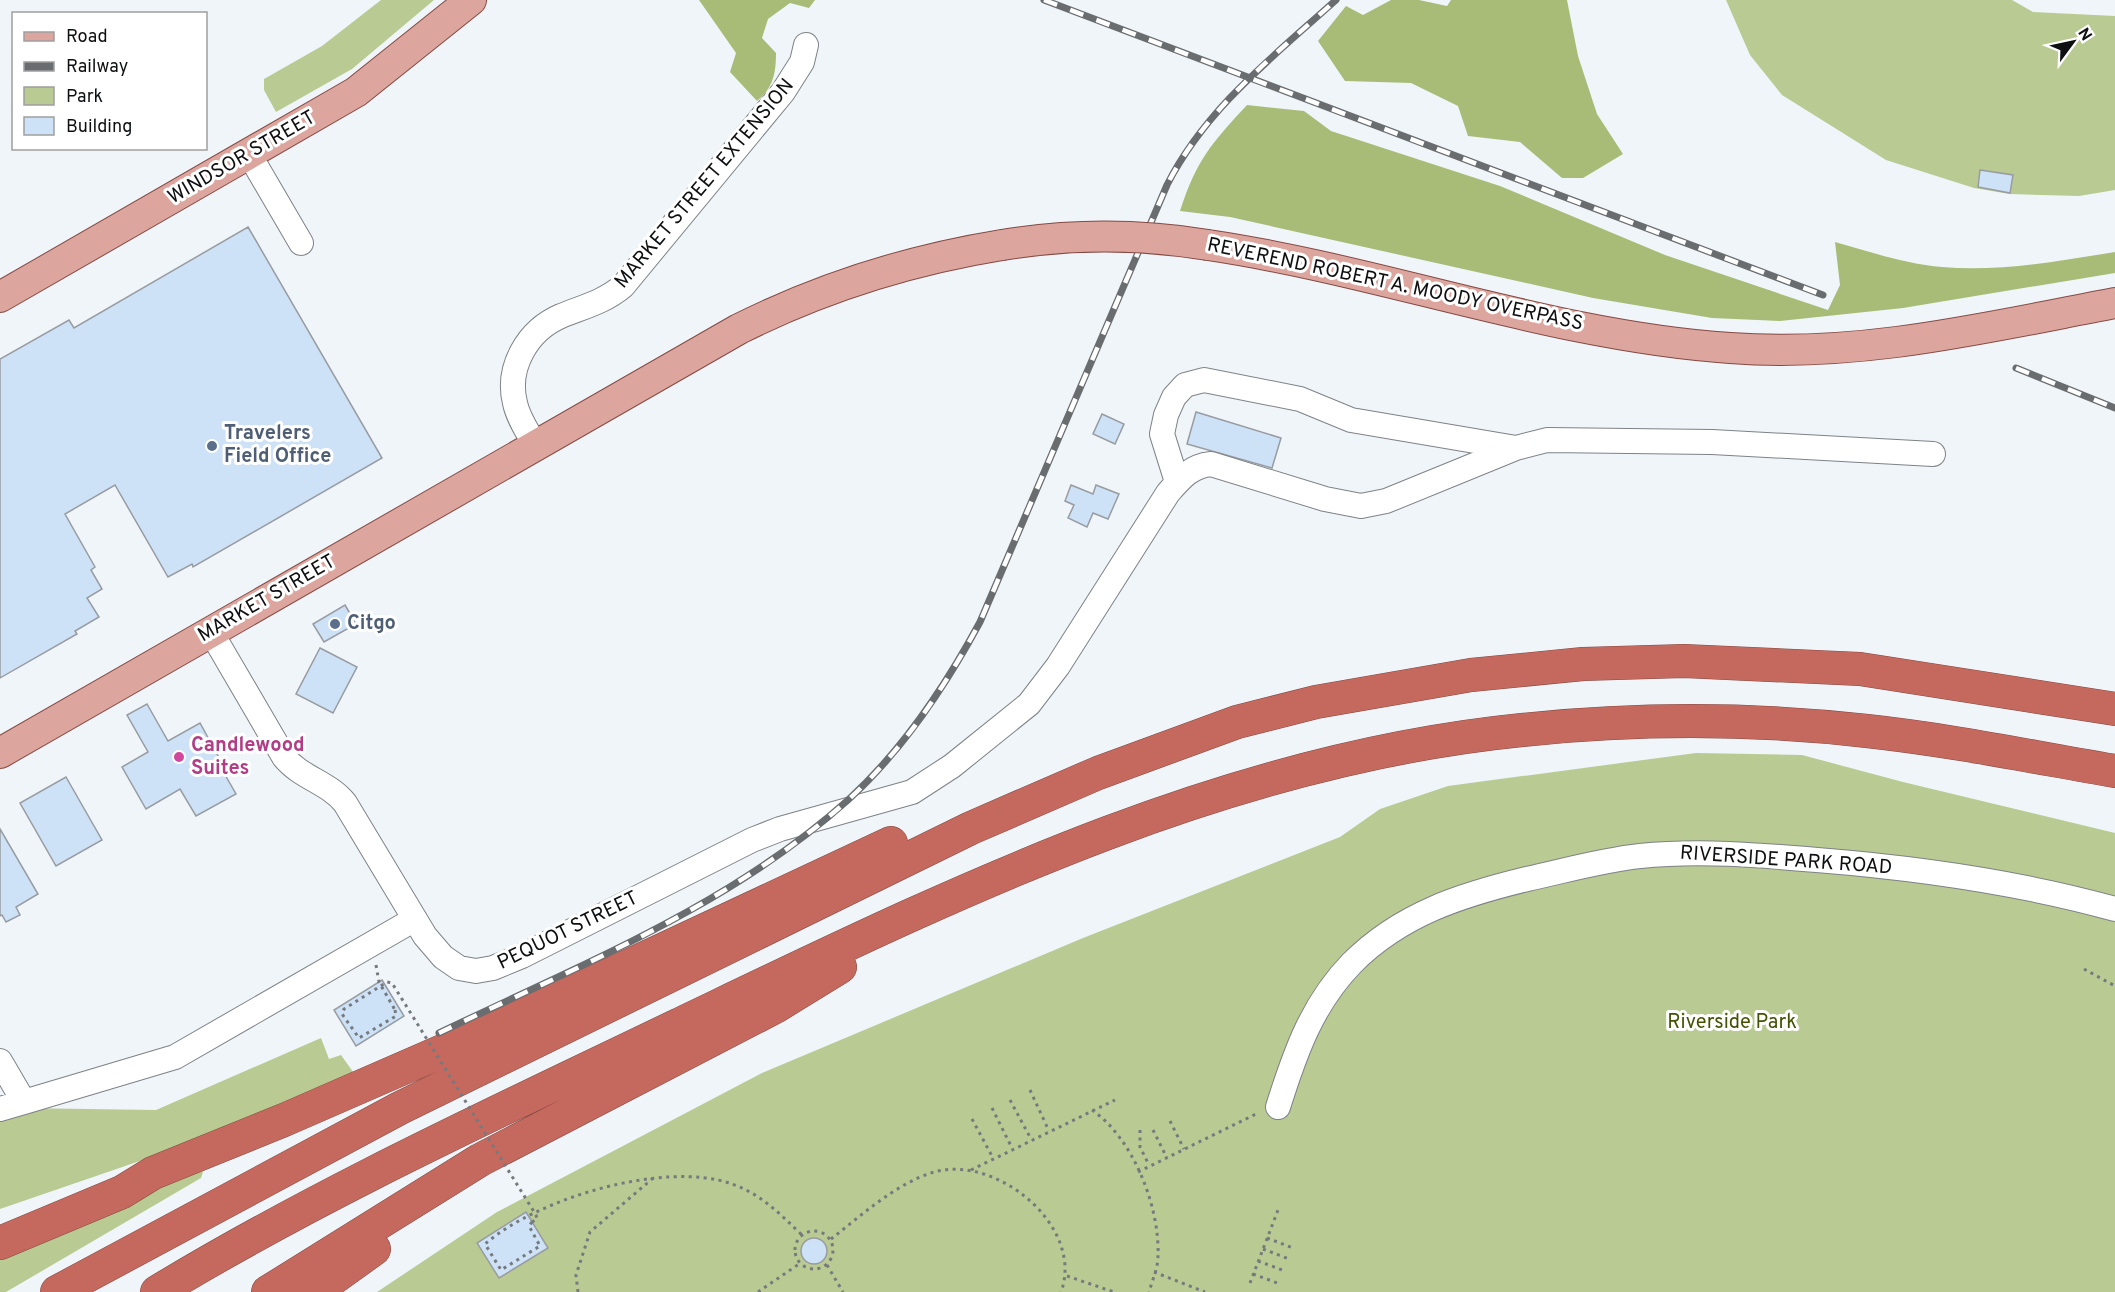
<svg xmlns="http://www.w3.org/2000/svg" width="2115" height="1292" viewBox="0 0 2115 1292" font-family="Overpass,sans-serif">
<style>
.green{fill:#b9ca92}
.forest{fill:#a8bc78}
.building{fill:#cde1f7;stroke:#989ca1;stroke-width:1.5}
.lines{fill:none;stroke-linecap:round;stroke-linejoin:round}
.minor-casing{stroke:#7e8287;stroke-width:26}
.major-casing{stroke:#854a43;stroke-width:32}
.highway-casing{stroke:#854a43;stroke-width:34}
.path{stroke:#76797d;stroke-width:3;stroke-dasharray:3 4.5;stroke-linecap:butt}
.minor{stroke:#fff;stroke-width:24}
.major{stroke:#dca59e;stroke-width:30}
.highway{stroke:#c5695e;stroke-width:33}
.rail-casing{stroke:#6a6d70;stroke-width:7}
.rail{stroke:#fff;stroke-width:4.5;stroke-dasharray:14;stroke-linecap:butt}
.major-bridge-casing{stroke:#854a43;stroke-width:32;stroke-linecap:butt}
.path-bridge{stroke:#76797d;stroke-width:3;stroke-dasharray:3 4.5;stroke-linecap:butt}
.major-bridge{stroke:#dca59e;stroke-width:30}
.service-dot{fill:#5c6f8a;stroke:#fff;stroke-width:2}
.hotel-dot{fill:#d1479c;stroke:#fff;stroke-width:2}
.labels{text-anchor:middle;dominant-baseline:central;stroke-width:6;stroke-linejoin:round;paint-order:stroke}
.street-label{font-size:20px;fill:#0e0f11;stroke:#fff}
.service-label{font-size:20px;font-weight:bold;fill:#4e5e75;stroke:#fff;text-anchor:start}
.hotel-label{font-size:20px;font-weight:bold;fill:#b23c85;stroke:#fff;text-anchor:start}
.park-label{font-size:20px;fill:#425302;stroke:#fff}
</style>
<rect width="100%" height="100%" fill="#f0f5fa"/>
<path class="green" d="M381,0H434L352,69L276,112L264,90V79L322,46Z
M1726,0H2012L2033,12L2115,16V190L2079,196L2010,194L1974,188L1886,160L1782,95L1750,55Z
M1696,753L1802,755L1903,782L2115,833V1292H377L497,1212L762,1073L1083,938L1340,837L1380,809L1448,786Z
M321,1038L329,1059L341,1055L356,1076L230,1130L0,1209V1116L19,1108L156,1110Z
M199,1170L203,1172L201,1178L6,1292H0V1256Z"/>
<path class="forest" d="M699,0H815L809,8L790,3L768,19L762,38L776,53C776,74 773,88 757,101L730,72L736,53Z
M1391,0H1419L1447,6L1451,0H1567L1578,56L1597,114L1623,154L1583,178H1562L1520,142L1468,136L1458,106L1411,83L1345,81L1318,41L1346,6L1363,15Z
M1247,105L1304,111L1331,131L1500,186L1665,255L1828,310L1840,285L1835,242C1870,252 1906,264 1942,267C1999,272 2059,261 2115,252V273L1903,308L1780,321L1712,318L1593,298L1230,217L1180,211C1197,159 1211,144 1247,105Z"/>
<path class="building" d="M1980,170L2013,175L2010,193L1978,187Z
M248,227L382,458L193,567L192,564L168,577L115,485L65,514L95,567L91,570L102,589L87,598L99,617L75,631L77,634L0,678V359L69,320L74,328Z
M1196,412L1281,438L1272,468L1187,444Z
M1102,414L1124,424L1115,444L1093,434Z
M1071,485L1093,494L1096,485L1119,494L1108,519L1093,513L1087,527L1068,518L1074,505L1065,501Z
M345,605L356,624L324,642L313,624Z
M320,648L357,667L333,713L296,694Z
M147,704L168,741L200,723L223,765L220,766L236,794L196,816L180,789L146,809L122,767L148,752L127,715Z
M66,777L102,840L56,866L20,803Z
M0,829L38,894L16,907L20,915L6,922L2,915L0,916Z
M382,980L404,1016L356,1046L334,1010Z
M526,1212L548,1248L499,1278L477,1243Z
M801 1251a13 13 0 1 1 26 0a13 13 0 1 1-26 0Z"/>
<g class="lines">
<g class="minor-casing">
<path id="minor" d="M249,154L301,243
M535,445C528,432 518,418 515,403C506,367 528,330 561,316C583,307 604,302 623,286L783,92L802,62L806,45
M1177,482L1162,434L1166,415L1174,397L1185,385L1204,380L1300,399L1351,420L1516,448
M211,632L284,757C301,778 328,782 345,803L425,936L443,957L459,968L476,971L493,968L522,956L752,840L780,829L912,792L952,766L1029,704L1058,666L1168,493C1181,478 1191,466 1211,464L1325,499L1361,506L1386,501L1516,448L1547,440L1712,442L1933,454
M0,1061L24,1102L175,1057L415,919
M1278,1107C1295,1053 1312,1004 1352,963C1401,914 1461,895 1527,879C1564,871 1602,860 1640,856C1699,850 1758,855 1817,860C1917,868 2018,882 2115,909
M0,1109L24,1102"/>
</g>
<g class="major-casing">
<path id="major" d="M1208,245C1383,271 1553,336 1730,348C1860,358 1988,327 2115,303
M0,297L356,92L471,0
M0,753L739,329C823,287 909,260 1002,245"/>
</g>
<g class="highway-casing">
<path id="highway" d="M0,1243L122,1192L153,1173L284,1120L493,1029L891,843
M57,1292L400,1108L971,828L1098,773L1237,722L1316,702L1471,675L1583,664L1684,661L1860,669L2115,709
M157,1292C324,1191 502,1110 678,1025C948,896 1220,760 1522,730C1637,718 1753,718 1867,731C1950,740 2033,757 2115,771
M268,1292L480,1160L775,1007L840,967
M314,1292L374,1249"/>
</g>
<path class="path" d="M376,965L379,982L395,1010
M2084,969L2115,986
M1030,1090L1049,1131
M1010,1100L1031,1139
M992,1108L1012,1148
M1092,1110C1133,1138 1160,1207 1158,1256C1158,1268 1152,1281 1149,1292
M972,1119L993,1158
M1170,1121L1184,1149
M1140,1130V1147L1149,1165
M1153,1130L1167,1158
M971,1170L1115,1100
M1138,1172L1258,1113
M532,1222L529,1226L540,1246L501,1270L485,1244C538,1198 665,1160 732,1184C761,1194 780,1214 802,1235
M795 1250a19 19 0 1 1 38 0a19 19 0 1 1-38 0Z
M1267,1238L1293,1248
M831,1239C862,1215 895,1184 934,1172C997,1154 1085,1227 1061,1292
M1263,1249L1289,1259
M1258,1261L1285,1271
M827,1265L843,1292
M1154,1272L1205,1292
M1253,1274L1280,1284
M1067,1276L1114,1292
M1250,1283L1278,1210
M578,1292L576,1275L590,1232L652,1179
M758,1292L799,1264"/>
<use href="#minor" class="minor"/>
<use href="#major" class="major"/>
<use href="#highway" class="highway"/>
<g class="rail-casing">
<path id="rail" d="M1044,0L1823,295
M2016,368L2115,408
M439,1033C580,965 730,906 848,800C903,750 945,687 980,622L1167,185C1206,108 1273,57 1336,0"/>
</g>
<use href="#rail" class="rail"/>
<g class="major-bridge-casing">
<path id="major-bridge" d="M1002,245C1069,234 1140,234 1208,245"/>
</g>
<path class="path-bridge" d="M395,1010L396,1016L359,1038L342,1014L344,1009L387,982L392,983L536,1215L537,1219L532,1222"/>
<use href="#major-bridge" class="major-bridge"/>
</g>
<g class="service-dot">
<circle cx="212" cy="446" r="6"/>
<circle cx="335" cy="624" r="6"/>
</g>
<circle class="hotel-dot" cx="179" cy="757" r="6"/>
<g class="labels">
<g class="street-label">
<text transform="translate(242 158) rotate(-30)">WINDSOR STREET</text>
<text transform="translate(705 184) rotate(-50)">MARKET STREET EXTENSION</text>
<text transform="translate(1395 285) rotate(12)">REVEREND ROBERT A. MOODY OVERPASS</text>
<text transform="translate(267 599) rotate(-30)">MARKET STREET</text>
<text transform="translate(1786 861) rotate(4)">RIVERSIDE PARK ROAD</text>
<text transform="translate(568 931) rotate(-26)">PEQUOT STREET</text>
</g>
<g class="service-label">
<text x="224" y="434">Travelers<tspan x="224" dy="23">Field Office</tspan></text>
<text x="347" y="624">Citgo</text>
</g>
<g class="hotel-label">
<text x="191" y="746">Candlewood<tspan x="191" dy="23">Suites</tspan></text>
</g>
<g class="park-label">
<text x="1732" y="1023">Riverside Park</text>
</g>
</g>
<rect x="12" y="12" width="195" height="138" fill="#ffffff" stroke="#9f9fa0" stroke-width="1.5"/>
<rect x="24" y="32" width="30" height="9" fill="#dca59e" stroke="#9f9fa0" stroke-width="1.5"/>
<text x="66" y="42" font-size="18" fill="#0e0f11">Road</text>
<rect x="24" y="62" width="30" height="9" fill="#6a6d70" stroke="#9f9fa0" stroke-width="1.5"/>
<text x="66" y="72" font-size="18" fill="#0e0f11">Railway</text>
<rect x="24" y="87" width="30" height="18" fill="#b9ca92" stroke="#9f9fa0" stroke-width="1.5"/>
<text x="66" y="102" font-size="18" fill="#0e0f11">Park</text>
<rect x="24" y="117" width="30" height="18" fill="#cde1f7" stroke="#9f9fa0" stroke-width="1.5"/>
<text x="66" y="132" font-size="18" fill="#0e0f11">Building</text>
<g transform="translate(2073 42) rotate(57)" stroke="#ffffff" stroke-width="4.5" paint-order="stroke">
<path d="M0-4.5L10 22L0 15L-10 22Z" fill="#0e0f11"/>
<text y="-9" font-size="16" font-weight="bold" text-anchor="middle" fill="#0e0f11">N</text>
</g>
</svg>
